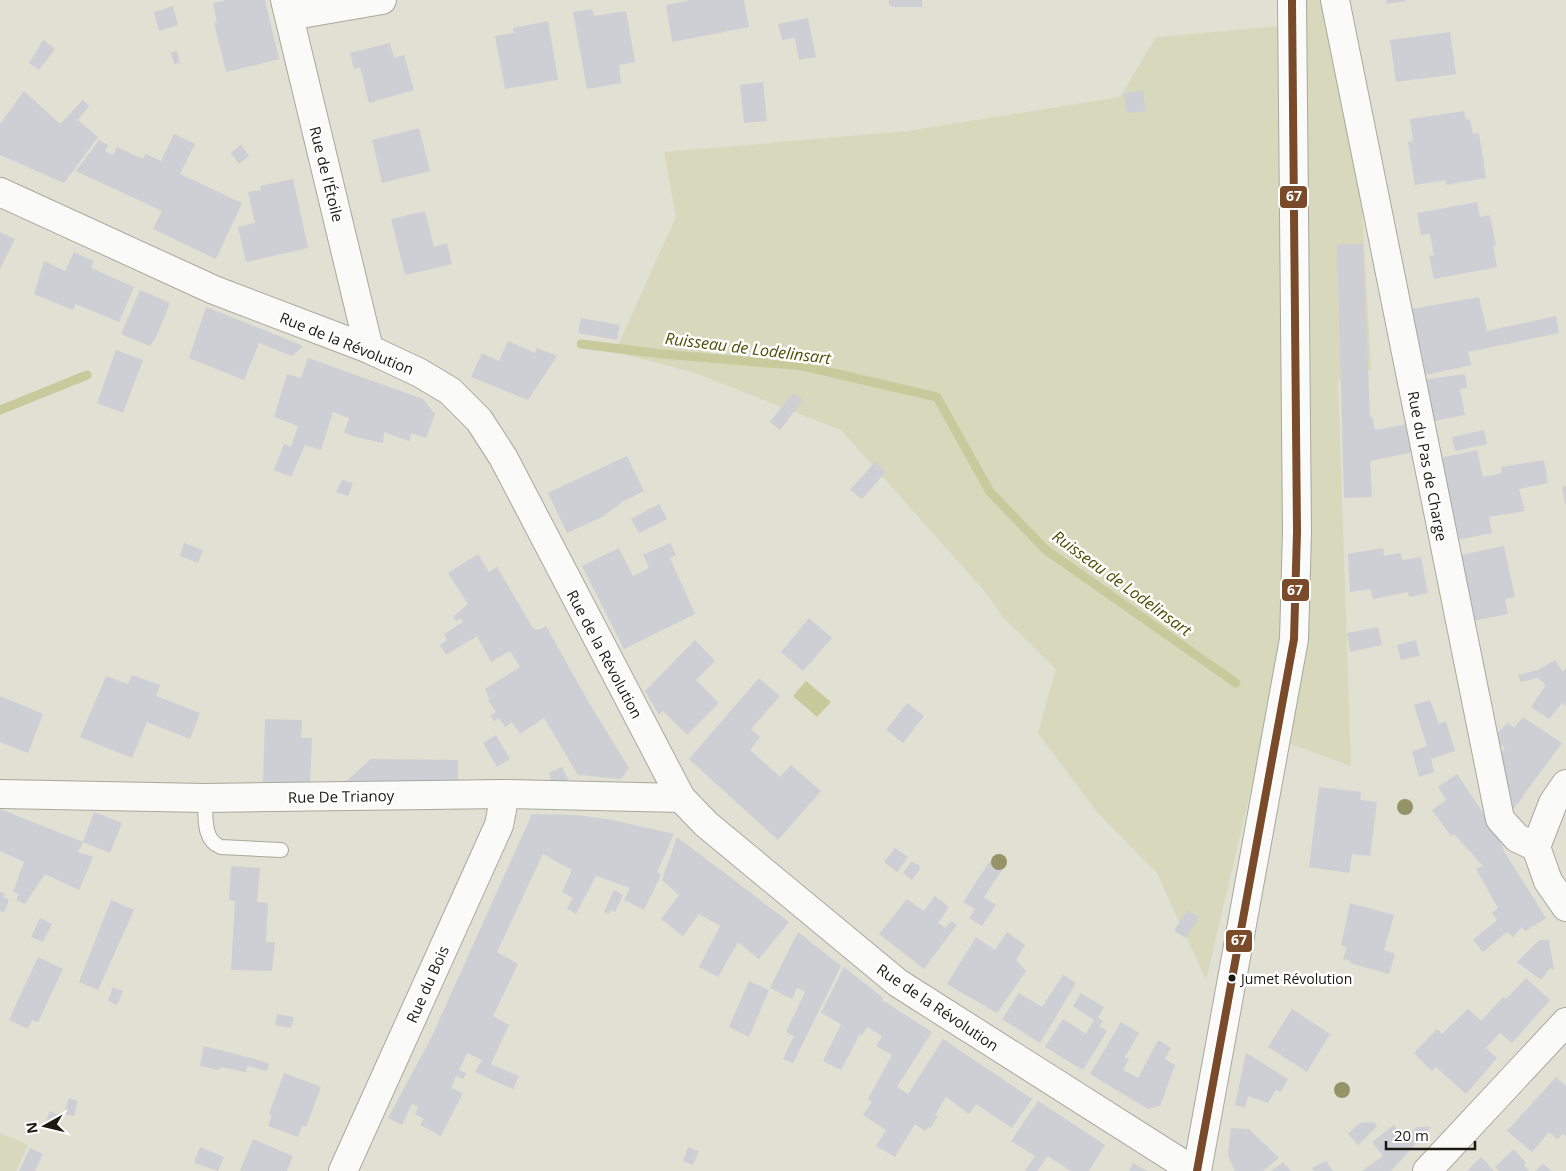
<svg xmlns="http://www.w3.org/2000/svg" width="1566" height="1171" viewBox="0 0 1566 1171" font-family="'Open Sans',sans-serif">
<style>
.green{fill:#d8d9bc}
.water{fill:#c9ca9c}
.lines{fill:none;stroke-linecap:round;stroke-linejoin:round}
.stream{stroke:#c9ca9c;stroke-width:9}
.building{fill:#cdcfd4}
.service-casing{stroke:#a8a89e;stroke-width:16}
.minor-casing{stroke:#a8a89e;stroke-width:30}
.tertiary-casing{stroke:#a8a89e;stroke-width:30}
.service{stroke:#fafaf8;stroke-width:14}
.minor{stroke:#fafaf8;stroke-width:28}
.tertiary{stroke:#fafaf8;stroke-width:28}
.bus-1-casing{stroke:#fff;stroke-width:11}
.bus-1{stroke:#7a4b2a;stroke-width:8}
.tree{fill:#959468}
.bus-dot{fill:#1a1a12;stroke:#fff;stroke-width:2}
.labels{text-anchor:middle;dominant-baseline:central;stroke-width:5;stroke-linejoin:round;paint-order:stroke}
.bus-label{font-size:14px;fill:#1a1a12;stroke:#fff;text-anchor:start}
.street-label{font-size:15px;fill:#1a1a12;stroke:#fff}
.water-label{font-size:16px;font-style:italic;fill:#4f4d03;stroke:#fff}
.line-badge{stroke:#fff;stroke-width:2}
.badge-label{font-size:14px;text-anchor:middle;font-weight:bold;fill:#fff}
</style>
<rect width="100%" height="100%" fill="#e0e0d3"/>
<path class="green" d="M1303,0H1325L1362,210L1371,369L1338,381L1351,766L1264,734L1206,980L1157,873L1098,813L1038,733L1056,669L1003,617L986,593L841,430L692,372L615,352L676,217L664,152L908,131L1120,97L1156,37L1292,25Z
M0,1133L28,1145L16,1171H0Z"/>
<path class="water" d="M806,681L831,702L817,717L793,696Z"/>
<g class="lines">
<path class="stream" d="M581,344L662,354L803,366L937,397L990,492L1046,550L1236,683
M0,410L87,375"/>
</g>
<path class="building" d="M226,0H265L279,59L226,72L214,23L217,22L213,3Z
M690,0H744L749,27L672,42L666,5Z
M889,0H922V7H894L889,5Z
M1386,0H1406L1407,1L1387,4Z
M173,6L178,25L159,31L154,12Z
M592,9L594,16L626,11L635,62L619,65L621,83L587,89L573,12Z
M808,18L816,57L799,60L795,38L782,40L778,24Z
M548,21L558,80L505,89L495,36L514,33L513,28Z
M1450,32L1456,74L1396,82L1390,40Z
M43,40L55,49L39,70L29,63Z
M390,43L394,58L404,55L414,90L369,103L360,67L354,69L350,53Z
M177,51L180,63L174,64L171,52Z
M763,82L767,121L744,123L740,85Z
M24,91L60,124L83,100L89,106L78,120L98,137L64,183L0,155V124Z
M1143,91L1146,111L1127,113L1124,93Z
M1464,111L1466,120L1470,119L1473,134L1479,133L1486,178L1446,185V180L1415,185L1408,142L1413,141L1410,119Z
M419,128L430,171L382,183L372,140Z
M174,134L195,144L180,174L242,203L216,259L153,229L162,211L76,171L99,140L108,145L105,151L113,155L117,147L143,159L146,154L161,161Z
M241,145L249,156L239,164L231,153Z
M293,179L308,248L246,262L238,227L255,223L248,192L261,190L260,186Z
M1477,202L1480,217L1490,215L1496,246H1493L1497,267L1434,279L1429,256L1434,255L1430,234L1421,235L1417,213Z
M425,211L434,247L447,243L452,264L405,275L391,219Z
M0,232L15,239L0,269Z
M1337,244H1363L1370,417L1372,416L1375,430L1408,424L1413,452L1370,461L1372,497L1344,498Z
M74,252L94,261L91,268L134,287L119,322L75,304L73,310L34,294L44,261L65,271Z
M140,290L170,303L156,337L150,346L121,334Z
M1479,297L1487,331L1556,316L1559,333L1468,352L1471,365L1426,375L1412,309Z
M206,307L239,320L303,346L292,356L259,343L244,380L189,358Z
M581,318L620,325L617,340L578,333Z
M508,341L535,353L537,348L557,356L528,400L471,377L482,353L499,361Z
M116,350L143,360L123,413L97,403Z
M308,358L423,399L435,414L426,438L411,433L409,441L384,432L383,443L356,437L344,433L349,418L333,412L321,450L305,445L291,477L274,470L284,444L291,447L298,426L274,417L287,374L301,378Z
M1465,374L1467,388L1460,389L1465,415L1429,422L1422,380Z
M793,393L803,400L780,430L770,422Z
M1484,430L1487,444L1455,451L1452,437Z
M1477,450L1483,477L1502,473L1501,467L1544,460L1548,483L1519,489L1525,511L1489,517L1492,533L1452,541L1436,459Z
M627,456L644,491L622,502L602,517L567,533L548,493Z
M875,462L886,472L862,499L850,490Z
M342,480L353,483L348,496L336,492Z
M1566,486V504H1565L1562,487Z
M659,504L667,519L639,533L631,519Z
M184,543L203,550L198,563L180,556Z
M670,543L676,555L670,558L695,614L624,649L582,566L619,548L633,576L649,568L643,555Z
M1504,546L1515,597L1505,599L1508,614L1468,622L1456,556Z
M1383,548L1384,556L1401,553L1402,560L1421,557L1428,593L1409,597L1408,592L1373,599L1371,589L1350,592L1348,554Z
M478,554L489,572L497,567L533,628L538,630L546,626L589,703L629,768L621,779L578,775L544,718L520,734L512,722L505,727L499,718L494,721L490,715L496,712L488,700L496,694L489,698L485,689L520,667L510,651L491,662L477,636L446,655L440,645L447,640L444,634L463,622L461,618L456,621L453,617L468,604L448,573Z
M809,618L832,638L803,671L781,652Z
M1378,627L1382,645L1350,652L1347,633Z
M695,640L715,661L696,680L719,703L687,735L663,711L659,715L645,691Z
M1416,640L1420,656L1401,660L1397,645Z
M1555,660L1563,672L1566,668V706L1562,703L1549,719L1531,707L1546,685L1538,678L1521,682L1518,675L1538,670Z
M132,675L160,685L156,696L200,713L190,739L147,722L132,758L80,737L106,676L128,684Z
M759,678L780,696L751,729L760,737L750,750L780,777L791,765L821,791L778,840L689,759Z
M0,696L43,714L28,753L0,742Z
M1430,700L1439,724L1446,721L1455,751L1431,759L1434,772L1419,777L1412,751L1427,746L1414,705Z
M907,703L924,716L903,743L886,730Z
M1523,717L1562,743L1509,815L1496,761L1505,748L1492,738L1508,723L1514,728Z
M265,719L302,720L301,738H312L310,783L263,782Z
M496,735L510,759L497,767L483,743Z
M371,759L458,760V786L342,785Z
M562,767L569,781L552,782L549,773Z
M1457,774L1497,834L1505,853L1546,918L1525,931L1522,927L1513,937L1507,932L1483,952L1473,940L1497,920L1492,913L1498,908L1476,869L1483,866L1454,834L1451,836L1432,810L1446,800L1438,787Z
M1319,787L1361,792L1360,800L1377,802L1370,856L1352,854L1349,873L1309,867Z
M0,809L83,842L78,852L93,857L79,890L45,874L25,904L16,900L19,894L13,892L24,862L0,851Z
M94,812L122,823L110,853L83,842Z
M532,814L577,815L612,820L674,834L657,872L661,875L644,910L624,900L630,888L597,876V874L576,914L567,908L573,898L562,892L572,870L543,854L497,952L518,964L493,1016L509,1025L491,1064L519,1076L513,1089L475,1072L482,1060L467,1053L459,1070L466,1073L463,1079L456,1076L451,1088L463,1093L441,1136L420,1125L424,1119L415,1114L418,1107L412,1104L402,1125L388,1118L432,1036Z
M677,837L789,922L759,959L738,942L718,977L699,967L720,926L699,914L683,936L661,919L679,895L662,880Z
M895,848L908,857L897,872L884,862Z
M990,861L1002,870L984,897L996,905L982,926L969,918L975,909L963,902Z
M911,862L919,865L920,869L912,880L903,873Z
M231,866L260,868L257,902L268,903L266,942H275L272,971L231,970L235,901L229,900Z
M614,890L623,895L615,912L610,910L609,914L604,912Z
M0,892L5,894L3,897L9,900L4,912L0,911Z
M935,896L949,907L938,923L945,928L951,921L957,925L924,969L879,934L907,899L924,911Z
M111,900L134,910L98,990L79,982Z
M1350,903L1394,915L1384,950L1395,954L1389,974L1350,963L1351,961L1343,959L1347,947L1341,945Z
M1187,910L1199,917L1186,938L1174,931Z
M40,918L52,924L43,942L31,937Z
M798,932L841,966L793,1063L783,1059L794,1036L786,1032L805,992L797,988L792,999L770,988Z
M1007,932L1025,945L1016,960L1026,971L997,1013L947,984L976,937L995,950Z
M1539,940H1549L1554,970L1550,968L1541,980L1517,962Z
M38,957L63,969L38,1022L32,1020L28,1029L9,1020Z
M844,967L883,998L882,1000L932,1032L897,1087L908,1094L943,1039L1032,1099L1012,1128L976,1104L969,1114L946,1097L935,1115L938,1116L930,1128L929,1127L925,1131L915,1124L895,1157L876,1146L886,1130L863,1115L872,1102L868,1099L892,1055L876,1046L882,1036L867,1027L862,1035L860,1034L841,1070L823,1061L841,1024L821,1013Z
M1063,975L1076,983L1040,1043L1002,1019L1019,993L1042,1007Z
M1526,978L1550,1000L1512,1043L1500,1033L1486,1048L1497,1058L1466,1094L1436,1067L1432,1071L1414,1053L1437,1029L1442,1034L1468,1009L1481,1021L1503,997L1506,999Z
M749,981L769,990L749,1037L729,1027Z
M113,987L123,991L117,1005L108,1001Z
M1081,993L1104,1007L1098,1018L1103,1021L1099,1026L1107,1031L1083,1070L1045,1047L1063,1019L1086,1034L1094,1020L1073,1006Z
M1292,1009L1330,1034L1307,1072L1268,1047Z
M277,1014L294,1017L291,1028L275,1025Z
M1121,1022L1139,1033L1125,1057L1129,1059L1123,1070L1138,1078L1158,1040L1171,1048L1165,1059L1175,1065L1160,1106L1148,1109L1090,1074Z
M204,1046L269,1063L267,1071L247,1066L246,1072L220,1067L219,1070L200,1066Z
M1246,1053L1288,1079L1281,1092L1276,1090L1268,1103L1248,1096L1245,1108L1235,1105Z
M284,1073L321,1087L306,1127L302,1126L298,1137L268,1126L272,1115L269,1114Z
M1556,1077L1566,1086V1136L1563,1134L1557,1139L1549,1132L1532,1152L1507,1131Z
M69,1098L78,1101L74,1116L64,1114Z
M1038,1101L1105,1145L1089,1171H1071L1048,1156L1037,1171H1025L1035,1156L1011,1141Z
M50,1111L61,1116L54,1131L44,1126Z
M1374,1122L1377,1126L1358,1145L1348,1134L1359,1123Z
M1394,1125L1404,1138L1417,1127H1431L1391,1171H1362L1383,1156L1372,1142Z
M1231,1128L1249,1129L1279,1158L1263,1171H1235L1228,1155Z
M253,1139L293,1156L287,1171H240Z
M200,1147L224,1157L218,1171L194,1163Z
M688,1147L699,1151L693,1165L683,1161Z
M30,1148L43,1154L35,1171H19Z
M1514,1149L1526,1163L1524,1165L1529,1171H1499L1495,1167Z
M1481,1157L1494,1171H1467Z
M1326,1161L1333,1171H1314L1312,1168Z
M1283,1162L1291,1171H1271Z
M1133,1163L1147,1171H1129Z
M1543,1164L1552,1171H1535Z"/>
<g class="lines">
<g class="service-casing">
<path id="service" d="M205,798C206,815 202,840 221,847L281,850"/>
</g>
<g class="minor-casing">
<path id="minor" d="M285,0L369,349
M1335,0L1500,819L1517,838L1536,847
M289,16L382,0
M0,794L205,798L505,794L681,798
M1536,847L1553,803L1566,784
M1536,847L1548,881L1566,907
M343,1171L499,825L505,794
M1427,1171L1566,1022"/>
</g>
<g class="tertiary-casing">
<path id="tertiary" d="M0,192L214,290L369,349L420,373L450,391L479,420L503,457L681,798L706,824L898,983L1194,1171
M1197,1171L1294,639L1297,532L1292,0"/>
</g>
<use href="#service" class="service"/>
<use href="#minor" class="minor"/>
<use href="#tertiary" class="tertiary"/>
<g class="bus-1-casing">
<path id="bus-1" d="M1197,1171L1294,639L1297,532L1292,0"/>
</g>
<use href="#bus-1" class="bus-1"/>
</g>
<g class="tree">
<circle cx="1405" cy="807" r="8"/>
<circle cx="999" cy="862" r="8"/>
<circle cx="1342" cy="1090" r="8"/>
</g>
<circle class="bus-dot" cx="1232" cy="978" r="4.5"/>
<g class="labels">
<g class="bus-label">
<text x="1241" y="978">Jumet Révolution</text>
</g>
<g class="street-label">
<text transform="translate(327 174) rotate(76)">Rue de l'Étoile</text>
<text transform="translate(347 343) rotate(22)">Rue de la Révolution</text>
<text transform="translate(1428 466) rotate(79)">Rue du Pas de Charge</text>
<text transform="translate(605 654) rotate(62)">Rue de la Révolution</text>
<text transform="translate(341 796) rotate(-1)">Rue De Trianoy</text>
<text transform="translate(427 984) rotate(-66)">Rue du Bois</text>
<text transform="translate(938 1007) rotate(34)">Rue de la Révolution</text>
</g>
<g class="water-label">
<text transform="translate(748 348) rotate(7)">Ruisseau de Lodelinsart</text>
<text transform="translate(1122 583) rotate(36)">Ruisseau de Lodelinsart</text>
</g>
</g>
<g class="line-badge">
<rect x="1279" y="185" width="29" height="24" rx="5" fill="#7a4b2a"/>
<rect x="1281" y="578" width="29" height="24" rx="5" fill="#7a4b2a"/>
<rect x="1225" y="929" width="28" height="24" rx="5" fill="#7a4b2a"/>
</g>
<g class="badge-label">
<text x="1294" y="201">67</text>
<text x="1295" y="595">67</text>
<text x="1239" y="945">67</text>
</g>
<g transform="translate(45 1126) rotate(262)" stroke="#ffffff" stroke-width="4" paint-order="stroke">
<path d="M0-4L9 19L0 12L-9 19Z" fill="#1a1a12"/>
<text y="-8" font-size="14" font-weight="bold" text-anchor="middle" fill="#1a1a12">N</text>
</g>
<path d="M1386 1141v8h89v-8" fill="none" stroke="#1a1a12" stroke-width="2.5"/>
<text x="1394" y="1141" font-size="15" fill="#1a1a12" stroke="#ffffff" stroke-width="4" paint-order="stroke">20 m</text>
</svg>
